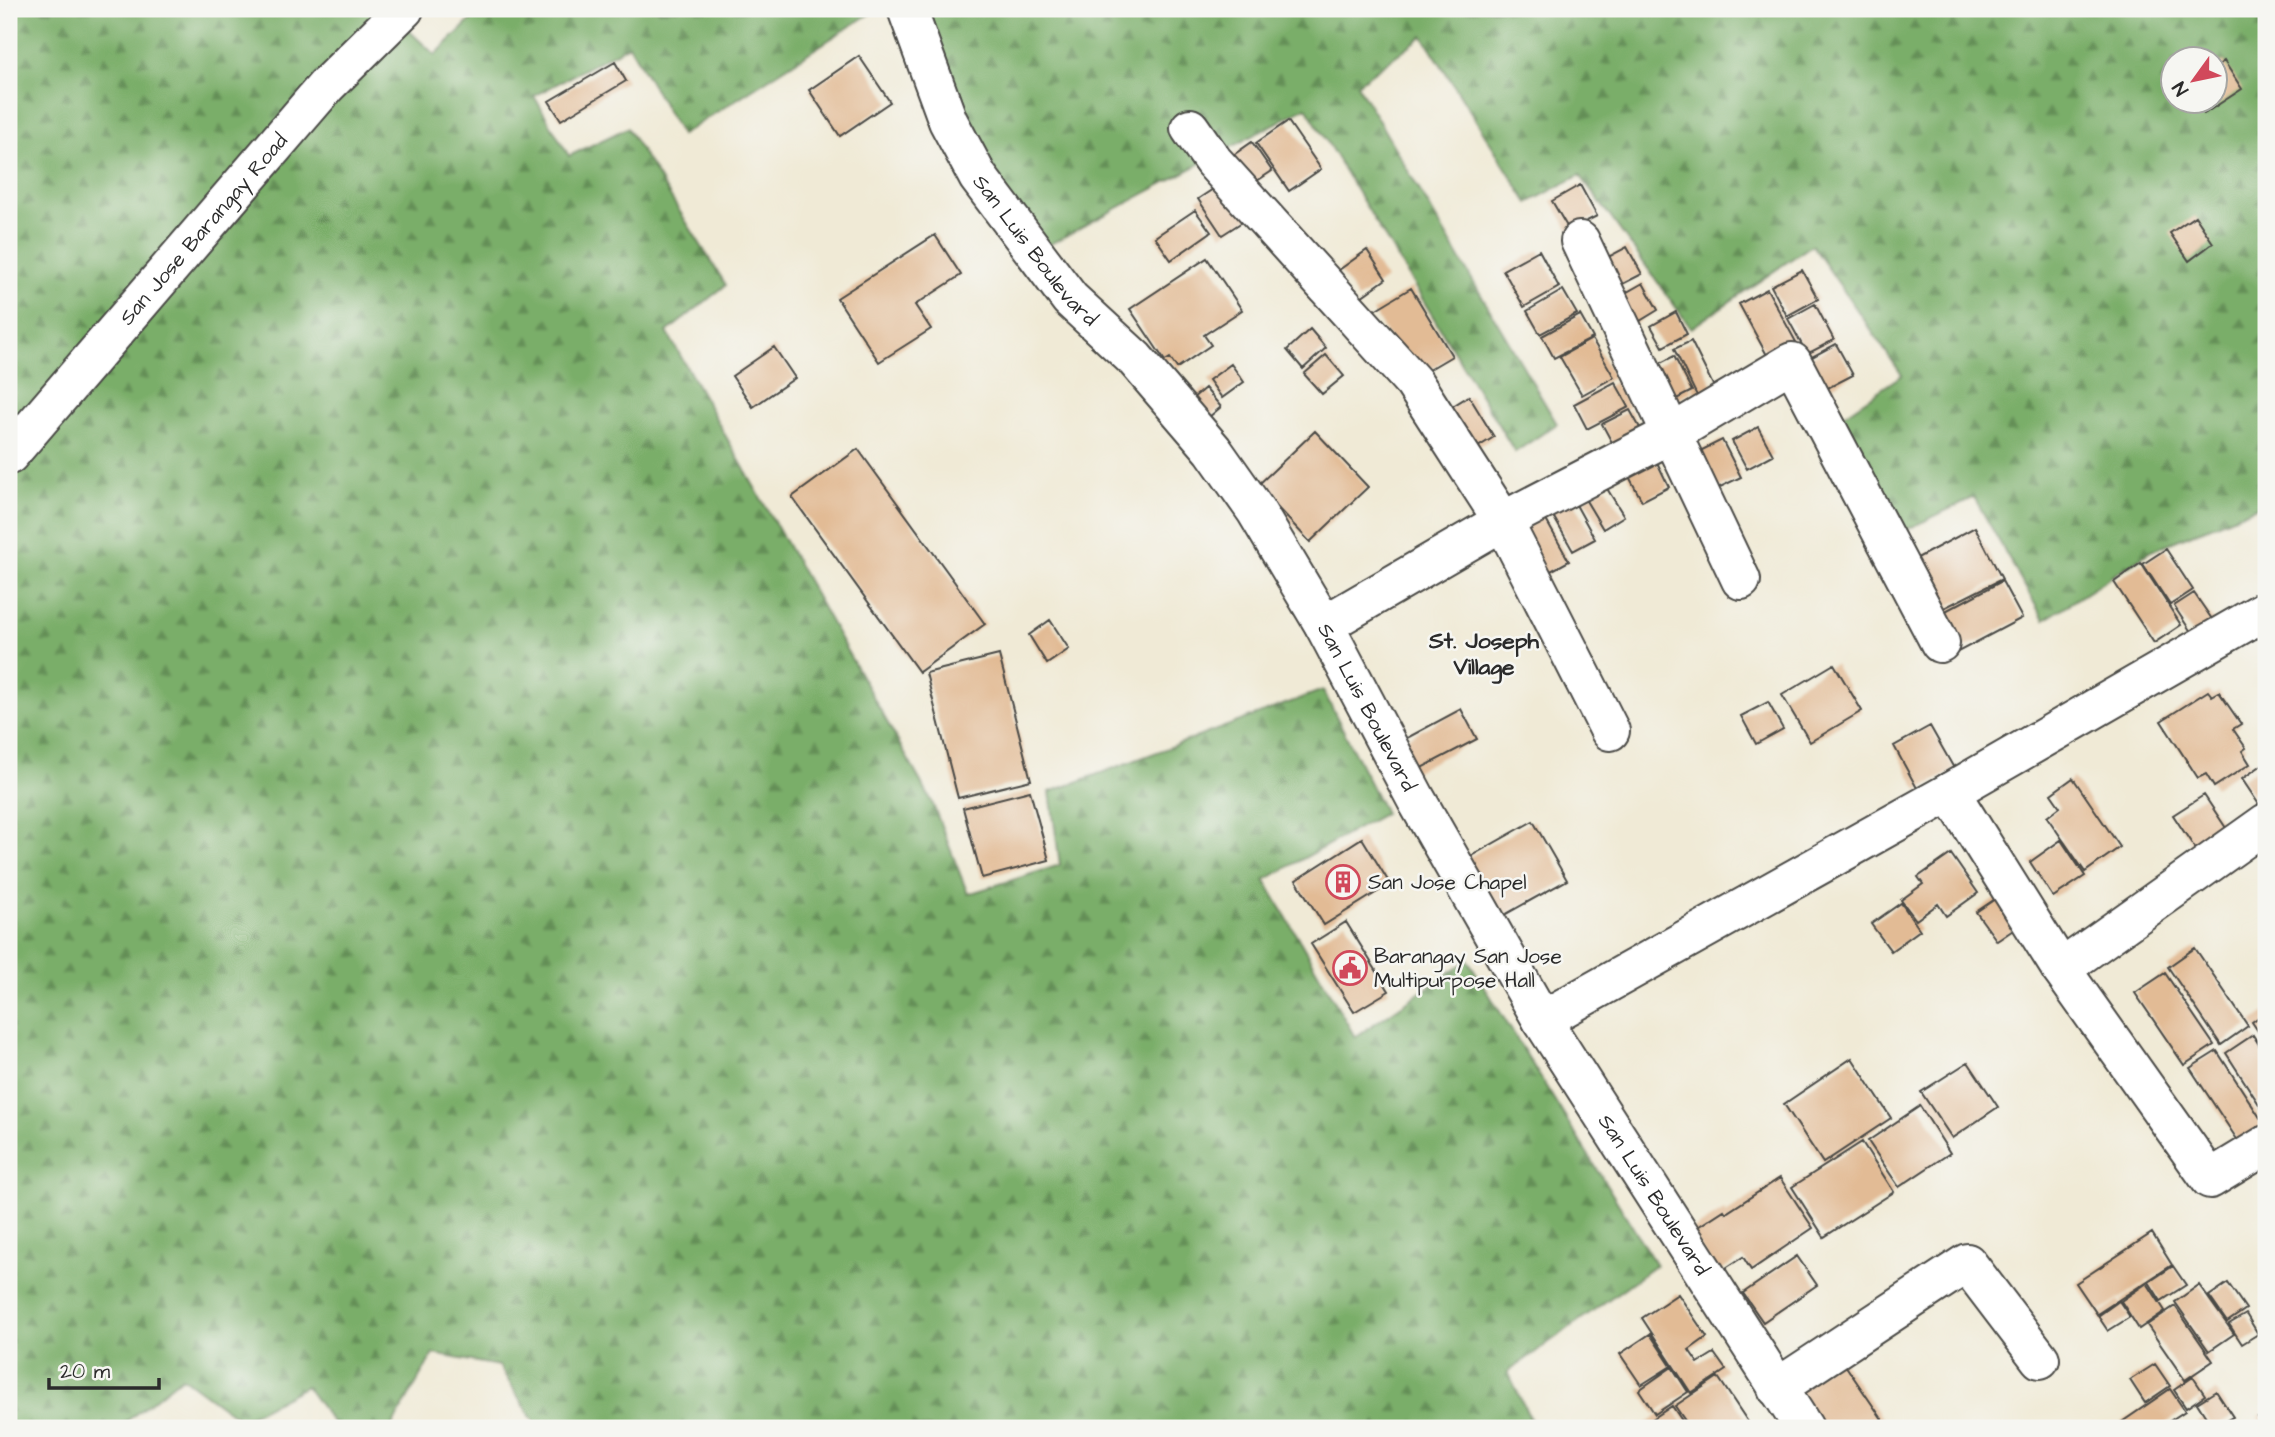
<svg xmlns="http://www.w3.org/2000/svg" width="2275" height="1437" viewBox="0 0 2275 1437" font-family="'Architects Daughter',sans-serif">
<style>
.forest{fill:url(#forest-firs);stroke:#526c4a;stroke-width:2;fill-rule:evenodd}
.building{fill:#e2bb95}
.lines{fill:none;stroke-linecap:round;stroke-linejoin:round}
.minor-casing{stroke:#494845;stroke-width:42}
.minor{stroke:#fff;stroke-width:38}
.labels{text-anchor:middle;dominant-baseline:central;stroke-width:5;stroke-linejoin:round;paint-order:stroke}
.street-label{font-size:21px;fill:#2b2b2b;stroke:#f6f6f2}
.poi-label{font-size:21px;fill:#2b2b2b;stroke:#f6f6f2;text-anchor:start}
.neighbourhood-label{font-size:23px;font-weight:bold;fill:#2b2b2b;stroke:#f6f6f2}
</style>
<defs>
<pattern id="forest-firs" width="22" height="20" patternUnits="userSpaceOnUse" patternTransform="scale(1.75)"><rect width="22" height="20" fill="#7aae69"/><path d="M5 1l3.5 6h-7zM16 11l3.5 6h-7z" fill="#648e57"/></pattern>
</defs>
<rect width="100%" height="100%" fill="#f6f6f2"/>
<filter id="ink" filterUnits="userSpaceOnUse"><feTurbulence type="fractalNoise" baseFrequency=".0143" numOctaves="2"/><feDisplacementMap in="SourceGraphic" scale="14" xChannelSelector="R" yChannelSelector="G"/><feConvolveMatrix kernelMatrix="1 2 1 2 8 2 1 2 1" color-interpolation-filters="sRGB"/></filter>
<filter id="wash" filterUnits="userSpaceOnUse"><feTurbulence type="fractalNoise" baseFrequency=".00686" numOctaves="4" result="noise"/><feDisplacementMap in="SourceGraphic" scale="28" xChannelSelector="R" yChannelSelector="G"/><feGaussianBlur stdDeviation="1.57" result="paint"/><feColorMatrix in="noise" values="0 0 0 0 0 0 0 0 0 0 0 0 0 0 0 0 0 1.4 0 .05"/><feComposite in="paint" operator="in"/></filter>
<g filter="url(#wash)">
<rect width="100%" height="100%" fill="#f0ead6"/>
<path class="forest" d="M9,9H386L435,55L482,9H877L681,135L629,45L534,96L569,156L627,128L726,285L667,332L931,800L968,894L1060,865L1050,792L1323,690L1385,813L1265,880L1355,1037L1468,960L1656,1265L1508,1372L1533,1425L1526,1428H538L499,1366L433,1354L391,1428H345L335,1426L306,1386L241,1420L182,1377L118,1428H9Z
M923,9H2266V503L2151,551L2044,620L1974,497L1902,532L1834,421L1902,375L1812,245L1691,328L1580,175L1528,203L1423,36L1357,84L1557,424L1515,452L1306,107L1017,262L963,164L945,56ZM2174,60H2216V102H2174Z"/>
<g id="blocks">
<path class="building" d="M859,56L890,102L840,136L809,90Z
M2224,61L2242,89L2204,114L2195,102H2216V67Z
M615,62L626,81L561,120L549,101Z
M1288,121L1321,169L1289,191L1256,143Z
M1252,142L1272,171L1242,191L1222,163Z
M1227,180L1250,217L1222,235L1198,199Z
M1580,185L1597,216L1569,230L1552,201Z
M1195,210L1211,232L1171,260L1155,237Z
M2195,216L2213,243L2189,261L2170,233Z
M935,235L961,275L915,305L931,329L879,362L837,298Z
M1627,247L1642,274L1607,292L1593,265Z
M1367,250L1386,279L1358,299L1339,270Z
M1539,250L1559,287L1524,307L1503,270Z
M1207,258L1242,310L1204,335L1211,345L1177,368L1170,358L1165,361L1130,309Z
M1802,270L1818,299L1787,316L1771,286Z
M1643,283L1658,310L1630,327L1615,299Z
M1411,288L1452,356L1413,379L1373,311Z
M1767,289L1825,395L1797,410L1739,304Z
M1563,290L1577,314L1540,334L1527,311Z
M1815,304L1834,340L1807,354L1788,319Z
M1676,312L1687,334L1663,347L1651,326Z
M1580,315L1593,338L1554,358L1542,336Z
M1310,329L1326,348L1303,369L1287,350Z
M1592,339L1614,377L1582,395L1560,357Z
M1691,341L1719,397L1702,406L1674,349Z
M1836,344L1853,375L1826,389L1810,358Z
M774,347L795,378L753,407L732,376Z
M1326,355L1344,376L1322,394L1304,374Z
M1674,356L1692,391L1663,406L1645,371Z
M1231,364L1244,382L1222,398L1209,380Z
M1615,382L1629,407L1587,429L1574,404Z
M1205,388L1221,407L1209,417L1193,398Z
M1469,396L1494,437L1465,455L1440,414Z
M1630,410L1644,435L1616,450L1602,424Z
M1758,427L1773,455L1747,469L1732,441Z
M1315,431L1368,487L1310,542L1257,486Z
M1722,440L1741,477L1714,490L1696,453Z
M858,449L985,624L919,672L792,497Z
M1653,454L1669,487L1642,501L1625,469Z
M1606,487L1624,516L1603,529L1585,499Z
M1570,494L1595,539L1573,551L1548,507Z
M1542,513L1569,561L1540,577L1513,529Z
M1975,527L2002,579L1934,613L1908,563Z
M2166,549L2193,590L2170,605L2143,564Z
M2141,563L2181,625L2154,643L2114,582Z
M2002,581L2022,618L1956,653L1936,616Z
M2194,593L2216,625L2195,638L2174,606Z
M1050,620L1069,649L1047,664L1029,635Z
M999,655L1031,780L958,798L926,673Z
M1834,664L1862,711L1810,742L1782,695Z
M2208,691L2212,696L2219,692L2241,724L2233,729L2246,748L2242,751L2250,764L2214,787L2206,774L2198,778L2161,721Z
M1768,702L1783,729L1756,744L1741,716Z
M1461,709L1477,739L1408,775L1392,746Z
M1930,726L1955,770L1918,790L1894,746Z
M2262,765L2266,772V815L2242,779Z
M2073,778L2120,847L2085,872L2047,817L2060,807L2051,794Z
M1030,791L1049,860L982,878L963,808Z
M2204,795L2246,858L2215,879L2173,815Z
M1533,821L1567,880L1499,918L1466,859Z
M1362,838L1390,884L1324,925L1296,880Z
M2061,840L2085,876L2053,897L2030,862Z
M1951,854L1978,893L1946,916L1938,904L1916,920L1901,900L1923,884L1918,877Z
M2004,893L2025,922L1997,941L1976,912Z
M1901,903L1920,930L1891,951L1871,924Z
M1346,922L1389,991L1354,1012L1311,944Z
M2195,948L2248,1026L2221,1045L2168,967Z
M2165,973L2214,1045L2184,1065L2135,993Z
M2266,1012V1043L2252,1022Z
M2253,1035L2266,1056V1115L2226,1053Z
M2217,1051L2266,1127L2244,1150L2190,1068Z
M1852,1058L1891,1118L1823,1163L1784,1104Z
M1968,1062L1998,1107L1952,1138L1921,1092Z
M1920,1106L1950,1153L1899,1187L1868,1141Z
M1862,1142L1894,1192L1824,1237L1792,1187Z
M1780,1178L1813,1228L1751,1270L1743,1257L1718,1273L1690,1232L1724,1210L1726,1213Z
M2152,1233L2172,1265L2097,1314L2076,1283Z
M1797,1256L1817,1285L1763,1322L1743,1293Z
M2173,1266L2186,1285L2161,1301L2149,1282Z
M2147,1283L2165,1311L2139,1329L2121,1301Z
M2228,1283L2246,1309L2227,1322L2209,1296Z
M2199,1285L2234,1334L2209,1351L2175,1302Z
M1678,1294L1707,1337L1689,1350L1698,1363L1714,1353L1726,1370L1691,1393L1642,1318Z
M2119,1301L2130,1317L2108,1331L2098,1316Z
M2175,1306L2213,1361L2185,1380L2147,1325Z
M2246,1314L2258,1334L2242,1344L2229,1324Z
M1650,1334L1671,1366L1641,1385L1620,1354Z
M1841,1359L1882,1419L1868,1428H1819L1794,1392Z
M2155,1364L2170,1386L2145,1403L2130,1380Z
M1672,1367L1688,1392L1655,1414L1639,1390Z
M1718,1377L1750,1425L1746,1428H1690L1675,1406Z
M2193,1377L2205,1395L2186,1408L2174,1390Z
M2170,1389L2185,1411L2159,1428H2122L2119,1424Z
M2216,1391L2233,1417L2213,1428L2197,1403Z
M1672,1406L1687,1428H1643L1642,1426Z
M2266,1412V1428L2258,1417Z
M2204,1419L2210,1428H2190Z
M2259,1421L2264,1428H2248Z"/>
</g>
</g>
<g filter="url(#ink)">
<use href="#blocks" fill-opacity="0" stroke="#494845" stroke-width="2"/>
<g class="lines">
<g class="minor-casing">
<g id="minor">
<path id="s1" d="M907,9L948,121L978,177L1070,299L1135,359L1213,450L1256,511L1324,625L1416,799L1542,1020L1804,1428"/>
<path d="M1190,128L1213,161L1414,383L1503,521L1610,731"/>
<path d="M1580,241L1741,580"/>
<path id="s2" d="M9,455L326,86L404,9"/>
<path d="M1324,625L1503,521L1673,433L1792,362L1940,643"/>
<path d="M1950,792L2061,969L2210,1179L2266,1145"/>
<path d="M2061,969L2266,823"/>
<path d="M1542,1020L1950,792L2266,610"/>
<path d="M1777,1388L1967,1263L2040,1359"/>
</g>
</g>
<use href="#minor" class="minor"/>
</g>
</g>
<defs>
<g id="building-ring" transform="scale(1.75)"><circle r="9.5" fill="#f6f6f2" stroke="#d1495b" stroke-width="1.5"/><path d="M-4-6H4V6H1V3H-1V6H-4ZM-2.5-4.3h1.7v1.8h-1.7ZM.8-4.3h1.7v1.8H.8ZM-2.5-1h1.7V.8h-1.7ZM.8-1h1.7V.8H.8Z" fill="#d1495b"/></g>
<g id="civic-ring" transform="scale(1.75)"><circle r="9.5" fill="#f6f6f2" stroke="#d1495b" stroke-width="1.5"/><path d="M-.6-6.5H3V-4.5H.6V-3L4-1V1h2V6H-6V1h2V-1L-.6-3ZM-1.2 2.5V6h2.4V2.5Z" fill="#d1495b"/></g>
</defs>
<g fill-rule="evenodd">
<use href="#building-ring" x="1343" y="882"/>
<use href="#civic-ring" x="1350" y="968"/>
</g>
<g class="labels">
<g class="street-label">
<text stroke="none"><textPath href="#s2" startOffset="298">San Jose Barangay Road</textPath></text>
<text stroke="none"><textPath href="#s1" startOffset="276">San Luis Boulevard</textPath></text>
<text stroke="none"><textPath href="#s1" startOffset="844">San Luis Boulevard</textPath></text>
<text stroke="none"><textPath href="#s1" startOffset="1410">San Luis Boulevard</textPath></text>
</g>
<g class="poi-label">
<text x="1368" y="882">San Jose Chapel</text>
<text x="1374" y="956">Barangay San Jose<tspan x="1374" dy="24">Multipurpose Hall</tspan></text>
</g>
<g class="neighbourhood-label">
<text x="1484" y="641">St. Joseph<tspan x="1484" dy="26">Village</tspan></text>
</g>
</g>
<rect width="2275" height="1437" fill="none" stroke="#f6f6f2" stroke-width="35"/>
<g transform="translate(2194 80) rotate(237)"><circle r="33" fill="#f6f6f2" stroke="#a5a5a2" stroke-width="2"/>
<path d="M0-5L12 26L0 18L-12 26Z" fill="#d1495b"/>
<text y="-10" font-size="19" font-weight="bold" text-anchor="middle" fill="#2b2b2b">N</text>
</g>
<path d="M49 1378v10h110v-10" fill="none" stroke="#2b2b2b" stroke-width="3.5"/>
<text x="60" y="1378" font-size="21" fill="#2b2b2b" stroke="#f6f6f2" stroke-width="5" paint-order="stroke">20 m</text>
</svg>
